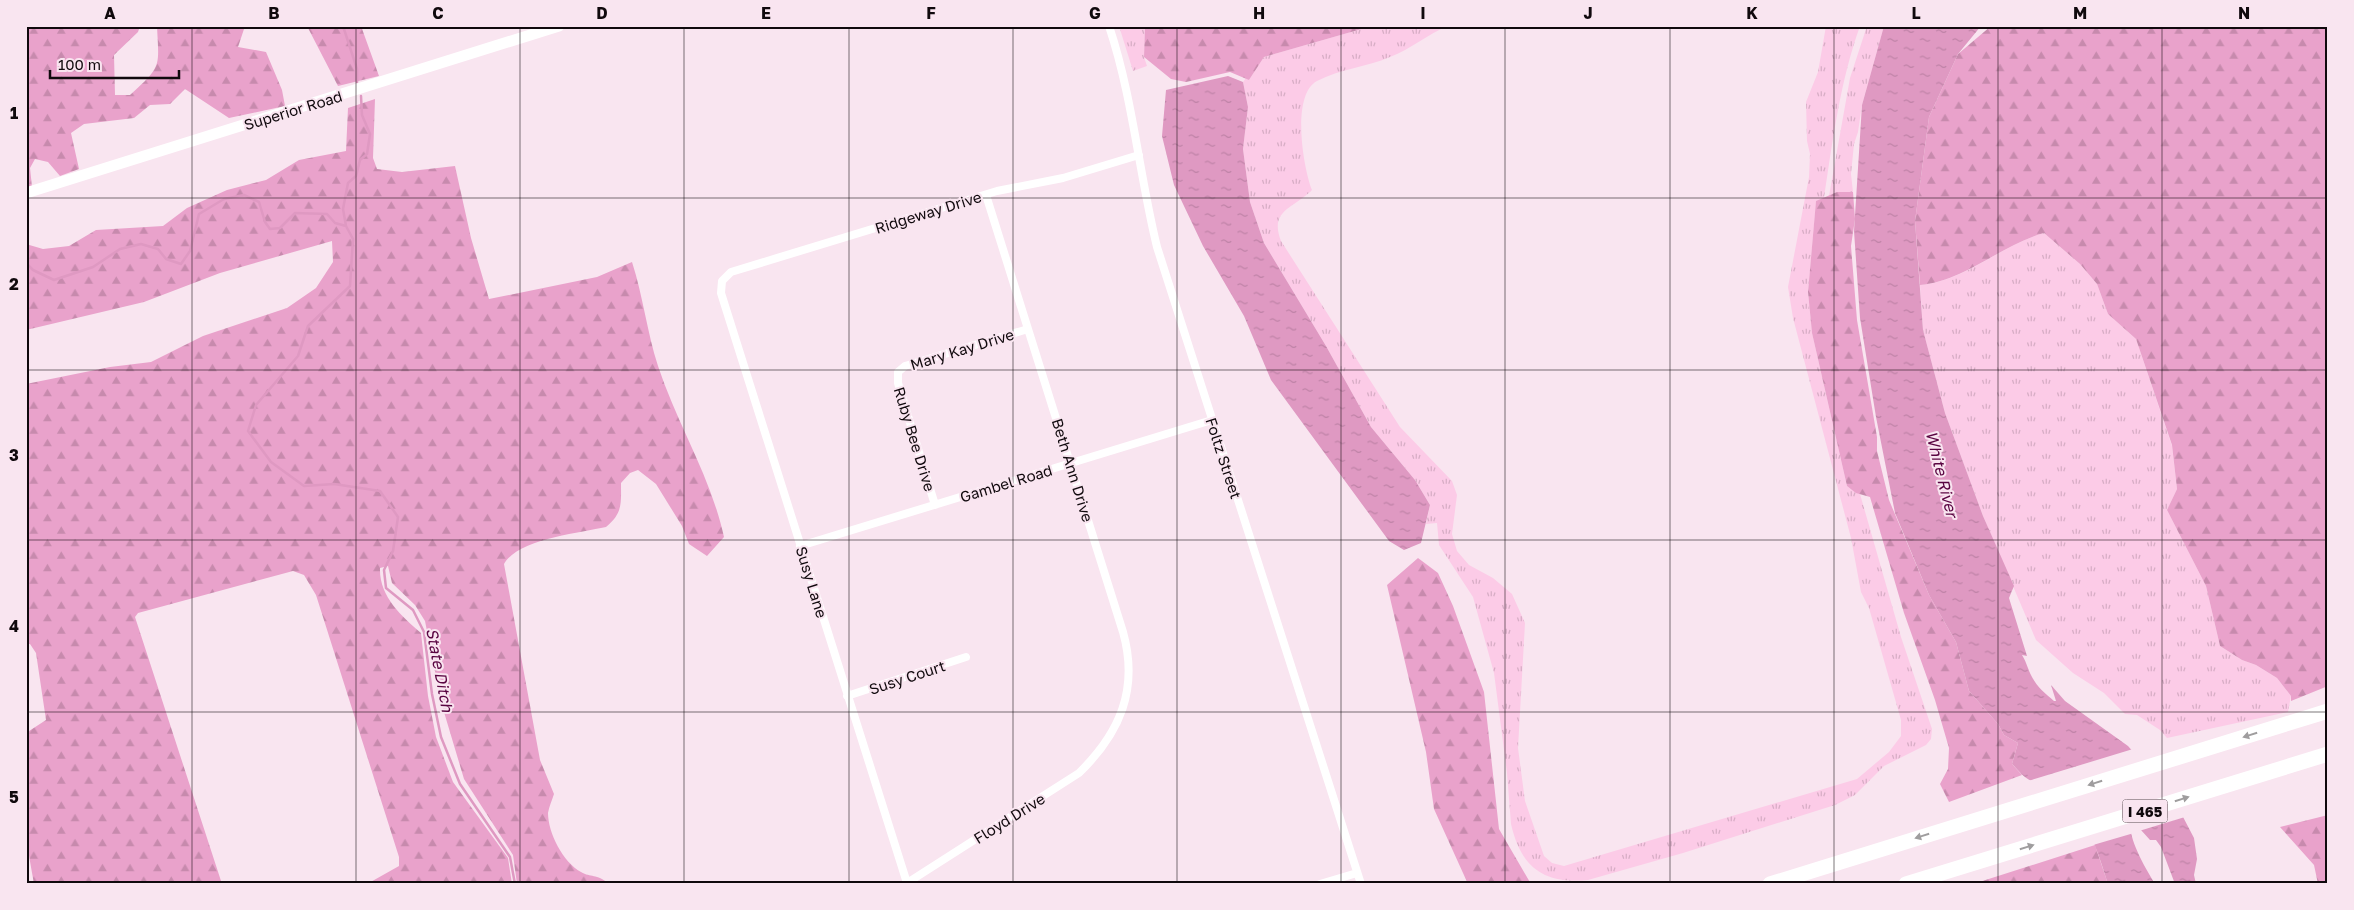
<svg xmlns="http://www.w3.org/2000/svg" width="2354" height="910" viewBox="0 0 2354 910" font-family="'Golos Text',sans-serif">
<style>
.grass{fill:url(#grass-tufts)}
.forest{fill:url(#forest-firs)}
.water{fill:url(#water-ripples)}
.pier{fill:#f9e5f0}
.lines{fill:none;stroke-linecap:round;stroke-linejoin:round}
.stream{stroke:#df99c2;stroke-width:2.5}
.street{stroke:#fff;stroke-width:8}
.secondary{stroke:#fff;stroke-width:11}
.highway{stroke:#fff;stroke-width:15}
.oneway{fill:#9f9d9e}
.grid{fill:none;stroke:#10090d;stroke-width:1;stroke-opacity:0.55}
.labels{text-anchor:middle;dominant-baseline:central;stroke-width:4;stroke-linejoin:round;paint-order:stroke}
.shield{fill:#f9e5f0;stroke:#564b51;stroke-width:1}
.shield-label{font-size:14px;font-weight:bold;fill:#10090d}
.street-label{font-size:15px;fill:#10090d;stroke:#f9e5f0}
.water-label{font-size:16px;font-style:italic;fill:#590441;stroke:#f9e5f0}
.neatline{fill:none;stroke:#10090d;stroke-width:2}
.grid-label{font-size:16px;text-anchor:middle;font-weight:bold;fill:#10090d}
</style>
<defs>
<pattern id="grass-tufts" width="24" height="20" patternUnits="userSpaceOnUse" patternTransform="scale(1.25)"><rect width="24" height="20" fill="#fccbe7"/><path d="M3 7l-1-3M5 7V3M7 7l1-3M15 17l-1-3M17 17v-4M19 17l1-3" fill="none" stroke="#d7adc5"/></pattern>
<pattern id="forest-firs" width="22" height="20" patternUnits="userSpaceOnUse" patternTransform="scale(1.25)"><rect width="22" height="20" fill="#e9a2cb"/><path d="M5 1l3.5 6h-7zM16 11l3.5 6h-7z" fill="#c78aad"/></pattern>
<pattern id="water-ripples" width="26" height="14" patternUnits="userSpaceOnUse" patternTransform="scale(1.25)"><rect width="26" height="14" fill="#df99c2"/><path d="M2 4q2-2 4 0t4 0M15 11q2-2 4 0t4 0" fill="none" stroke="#be82a6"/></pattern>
</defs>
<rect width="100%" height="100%" fill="#f9e5f0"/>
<path class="grass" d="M1119,26H1145L1144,57L1147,66L1133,71Z
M1372,26H1448C1428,34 1411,49 1390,57C1367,67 1340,69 1317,81C1291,95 1303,167 1312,190C1293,209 1269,210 1281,241L1400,427L1452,481L1457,495L1452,534L1457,551L1469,565L1493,578L1512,594L1525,623L1518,748L1525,801L1544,856L1552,863L1564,866L1857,779L1889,752L1901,736V720L1869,608L1861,592L1851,538L1793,318L1788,287L1809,177L1810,154L1807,141L1806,102L1818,72L1826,26H1860C1840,82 1833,139 1824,198L1816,202L1808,292L1812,333L1847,486L1860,494L1901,637L1932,729L1931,739L1926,745L1884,766L1855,795L1835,805L1683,853L1588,880C1544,884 1521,868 1511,824L1507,773L1494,673L1473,597L1439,545L1437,523L1426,524L1430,505L1415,480L1371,427L1326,346L1264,243L1250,202L1243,149L1248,107L1243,82L1246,78L1249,80L1264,57Z
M1867,26H1884L1862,105L1858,132L1854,144L1851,174L1853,192H1837L1829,196L1850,78Z
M2044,233L2080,264L2097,284L2108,314L2136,339L2172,446L2177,489L2167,510L2206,586L2220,646L2242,660L2256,665L2277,678L2291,696L2288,712L2167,738L2160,730L2137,715L2125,714L2104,693L2073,673L2036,640L1983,516L1945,413L1923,330L1920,285C1966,281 2001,245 2044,233Z"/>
<path class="forest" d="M28,26H140L138,32L114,55L115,95H130C162,66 159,68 157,26H245L238,47L266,52L282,90L285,106L229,118L185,89L170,104L150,105L134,118L84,124L71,133L79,169L60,176L48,162L35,159L30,168L32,187L26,188Z
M307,26H361L379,76L338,86Z
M1145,26H1372L1264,57L1249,80L1230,72L1186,82L1171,79L1144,57Z
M1991,26H2328V686L2291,701V696L2277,678L2256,665L2242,660L2220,646L2206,586L2167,510L2177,489L2172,445L2136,339L2108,314L2097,284L2080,264L2044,233C2001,245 1965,281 1920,285L1915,221L1929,117L1958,54Z
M375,99L373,158L377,169L402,172L455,166L471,238L489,299L597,277L632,262C643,296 647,332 658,366C677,424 711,477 724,537L707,556L689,544L682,526L656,484L638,470L630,473L621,483C621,503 623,513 606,527C579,533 518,539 504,564L540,760L554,794C552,800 549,807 548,813C548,833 563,862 581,872C591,878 596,873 609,884H517L513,855L464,779L441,702L425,621L415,605L392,583L388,566L380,568C379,596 401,616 421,633L428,696L436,737L453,782L508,858L512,884H367L399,866V857L316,595L304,575L293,571L138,613L135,617L222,884H34L26,839V733L46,720L36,653L30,644H26V384L110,367L151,362L203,336L287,308L316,288L333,262L332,241L220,273L144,302L26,330V244L43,249L69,246L96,230L163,226L187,208L227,190L266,180L299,160L346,151L348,108Z
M1837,192H1853L1855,219L1851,246L1857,320L1877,437V451L1889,500L1929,595L1956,642L1969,691L1998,724L2004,735L2018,743L2012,764L2022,775L1949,802L1940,784L1948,769L1949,748L1935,700L1904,613L1870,497L1856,493L1847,486L1812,333L1808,292L1816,201Z
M1418,558L1438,573L1453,606L1484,692L1499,829L1531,884H1468L1434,809L1426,752L1387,585Z
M2328,815V884H2318L2314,865L2280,827Z
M2095,845L2108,884H1973Z"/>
<path class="water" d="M1884,26H1981L1958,54L1929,117L1915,221L1923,330L1945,413L1983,516L2014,586L2009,598L2027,656L2022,655C2027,663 2028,670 2032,677C2037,687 2046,694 2054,701H2056L2051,685L2065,701L2128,746L2142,762L2168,806L2182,815L2194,838L2197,859L2194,875L2196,884H2175L2161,847L2156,840H2150L2131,819C2126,836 2146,869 2155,884H2108C2097,849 2083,801 2047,784C2043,782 2037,783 2032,781C2024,778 2018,770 2012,764L2018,743L2004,735L1998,724L1969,691L1956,642L1929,595L1895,513L1876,417L1860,318L1854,231L1862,105Z
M1228,76L1243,82L1248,107L1243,149L1250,202L1264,243L1326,346L1371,427L1415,480L1430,505L1421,543L1404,550L1389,541L1271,380L1244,316L1203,246L1174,185L1162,136L1166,90Z"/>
<path class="pier" d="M2133,749L2156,775L2169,803L2174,804L2185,817L2139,831L2131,822L2134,833L2093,845L2071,805L2046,786L2033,785L2028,781Z"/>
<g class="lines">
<path class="stream" d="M343,26L357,69V82
M361,96L362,115L370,134L367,154L360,160L356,176L348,183L343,209L346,226L353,239L350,286L308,326L298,356L256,405L248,431L271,462L304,486L334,484L380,491L398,517L393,551L384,570L386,588L413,610L424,632L432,694L441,737L460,784L510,857L515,884
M26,263L33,270L54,280L93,267L120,249L141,244L158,249L166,259L181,264L190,251L199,214L224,199L244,195L259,202L265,222L270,229L280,228L295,213L327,214L335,223L346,226"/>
<path class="street" d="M1109,26C1133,98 1139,174 1157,247L1361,884
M986,195L1123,632C1139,689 1120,733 1079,773L907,883L721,293L722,281L731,272L997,191L1063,178L1139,155
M935,505L898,383V372L905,366L1028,329
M800,546L1212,420
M847,696L966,657
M1320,884L1357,873"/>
<path class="secondary" d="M26,193L559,26"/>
<path class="highway" d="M1770,884L2328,711
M1906,884L2328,754"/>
</g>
<defs><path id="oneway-solid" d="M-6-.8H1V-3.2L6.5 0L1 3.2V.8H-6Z" transform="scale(1.25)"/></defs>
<g class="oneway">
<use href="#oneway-solid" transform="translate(2250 735) rotate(163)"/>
<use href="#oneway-solid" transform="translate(2095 783) rotate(163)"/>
<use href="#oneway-solid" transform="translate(2182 799) rotate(-17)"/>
<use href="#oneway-solid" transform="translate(1922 836) rotate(163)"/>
<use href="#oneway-solid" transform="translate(2027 847) rotate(-17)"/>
</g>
<path class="grid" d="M192,26V884M356,26V884M520,26V884M684,26V884M849,26V884M1013,26V884M1177,26V884M1341,26V884M1505,26V884M1670,26V884M1834,26V884M1998,26V884M2162,26V884M26,198H2328M26,370H2328M26,540H2328M26,712H2328"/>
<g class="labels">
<rect class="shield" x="2122.5" y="799.5" width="45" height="23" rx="4"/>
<g class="shield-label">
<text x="2145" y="811">I 465</text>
</g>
<g class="street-label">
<text transform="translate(293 110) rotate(-17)">Superior Road</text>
<text transform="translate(928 212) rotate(-17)">Ridgeway Drive</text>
<text transform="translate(962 349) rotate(-17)">Mary Kay Drive</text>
<text transform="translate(915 439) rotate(73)">Ruby Bee Drive</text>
<text transform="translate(1224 458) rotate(72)">Foltz Street</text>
<text transform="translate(1073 470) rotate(73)">Beth Ann Drive</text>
<text transform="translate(1006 483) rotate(-17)">Gambel Road</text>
<text transform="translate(812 582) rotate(73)">Susy Lane</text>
<text transform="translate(907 677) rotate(-18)">Susy Court</text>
<text transform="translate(1009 818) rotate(-32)">Floyd Drive</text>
</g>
<g class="water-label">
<text transform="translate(1942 474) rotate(76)">White River</text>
<text transform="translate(440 670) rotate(79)">State Ditch</text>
</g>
</g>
<rect width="2354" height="910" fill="none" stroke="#f9e5f0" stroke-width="55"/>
<path d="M50 70v8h129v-8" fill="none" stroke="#10090d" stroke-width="2.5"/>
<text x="58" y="70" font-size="15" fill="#10090d" stroke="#f9e5f0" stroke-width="4" paint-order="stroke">100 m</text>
<rect x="28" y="28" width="2298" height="854" class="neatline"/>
<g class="grid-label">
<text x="110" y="19">A</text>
<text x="274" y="19">B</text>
<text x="438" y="19">C</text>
<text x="602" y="19">D</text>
<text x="766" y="19">E</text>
<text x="931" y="19">F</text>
<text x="1095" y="19">G</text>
<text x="1259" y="19">H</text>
<text x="1423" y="19">I</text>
<text x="1588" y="19">J</text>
<text x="1752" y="19">K</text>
<text x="1916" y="19">L</text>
<text x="2080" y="19">M</text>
<text x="2244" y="19">N</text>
<text x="14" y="119">1</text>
<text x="14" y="290">2</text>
<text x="14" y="461">3</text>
<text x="14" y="632">4</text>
<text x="14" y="803">5</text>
</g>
</svg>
